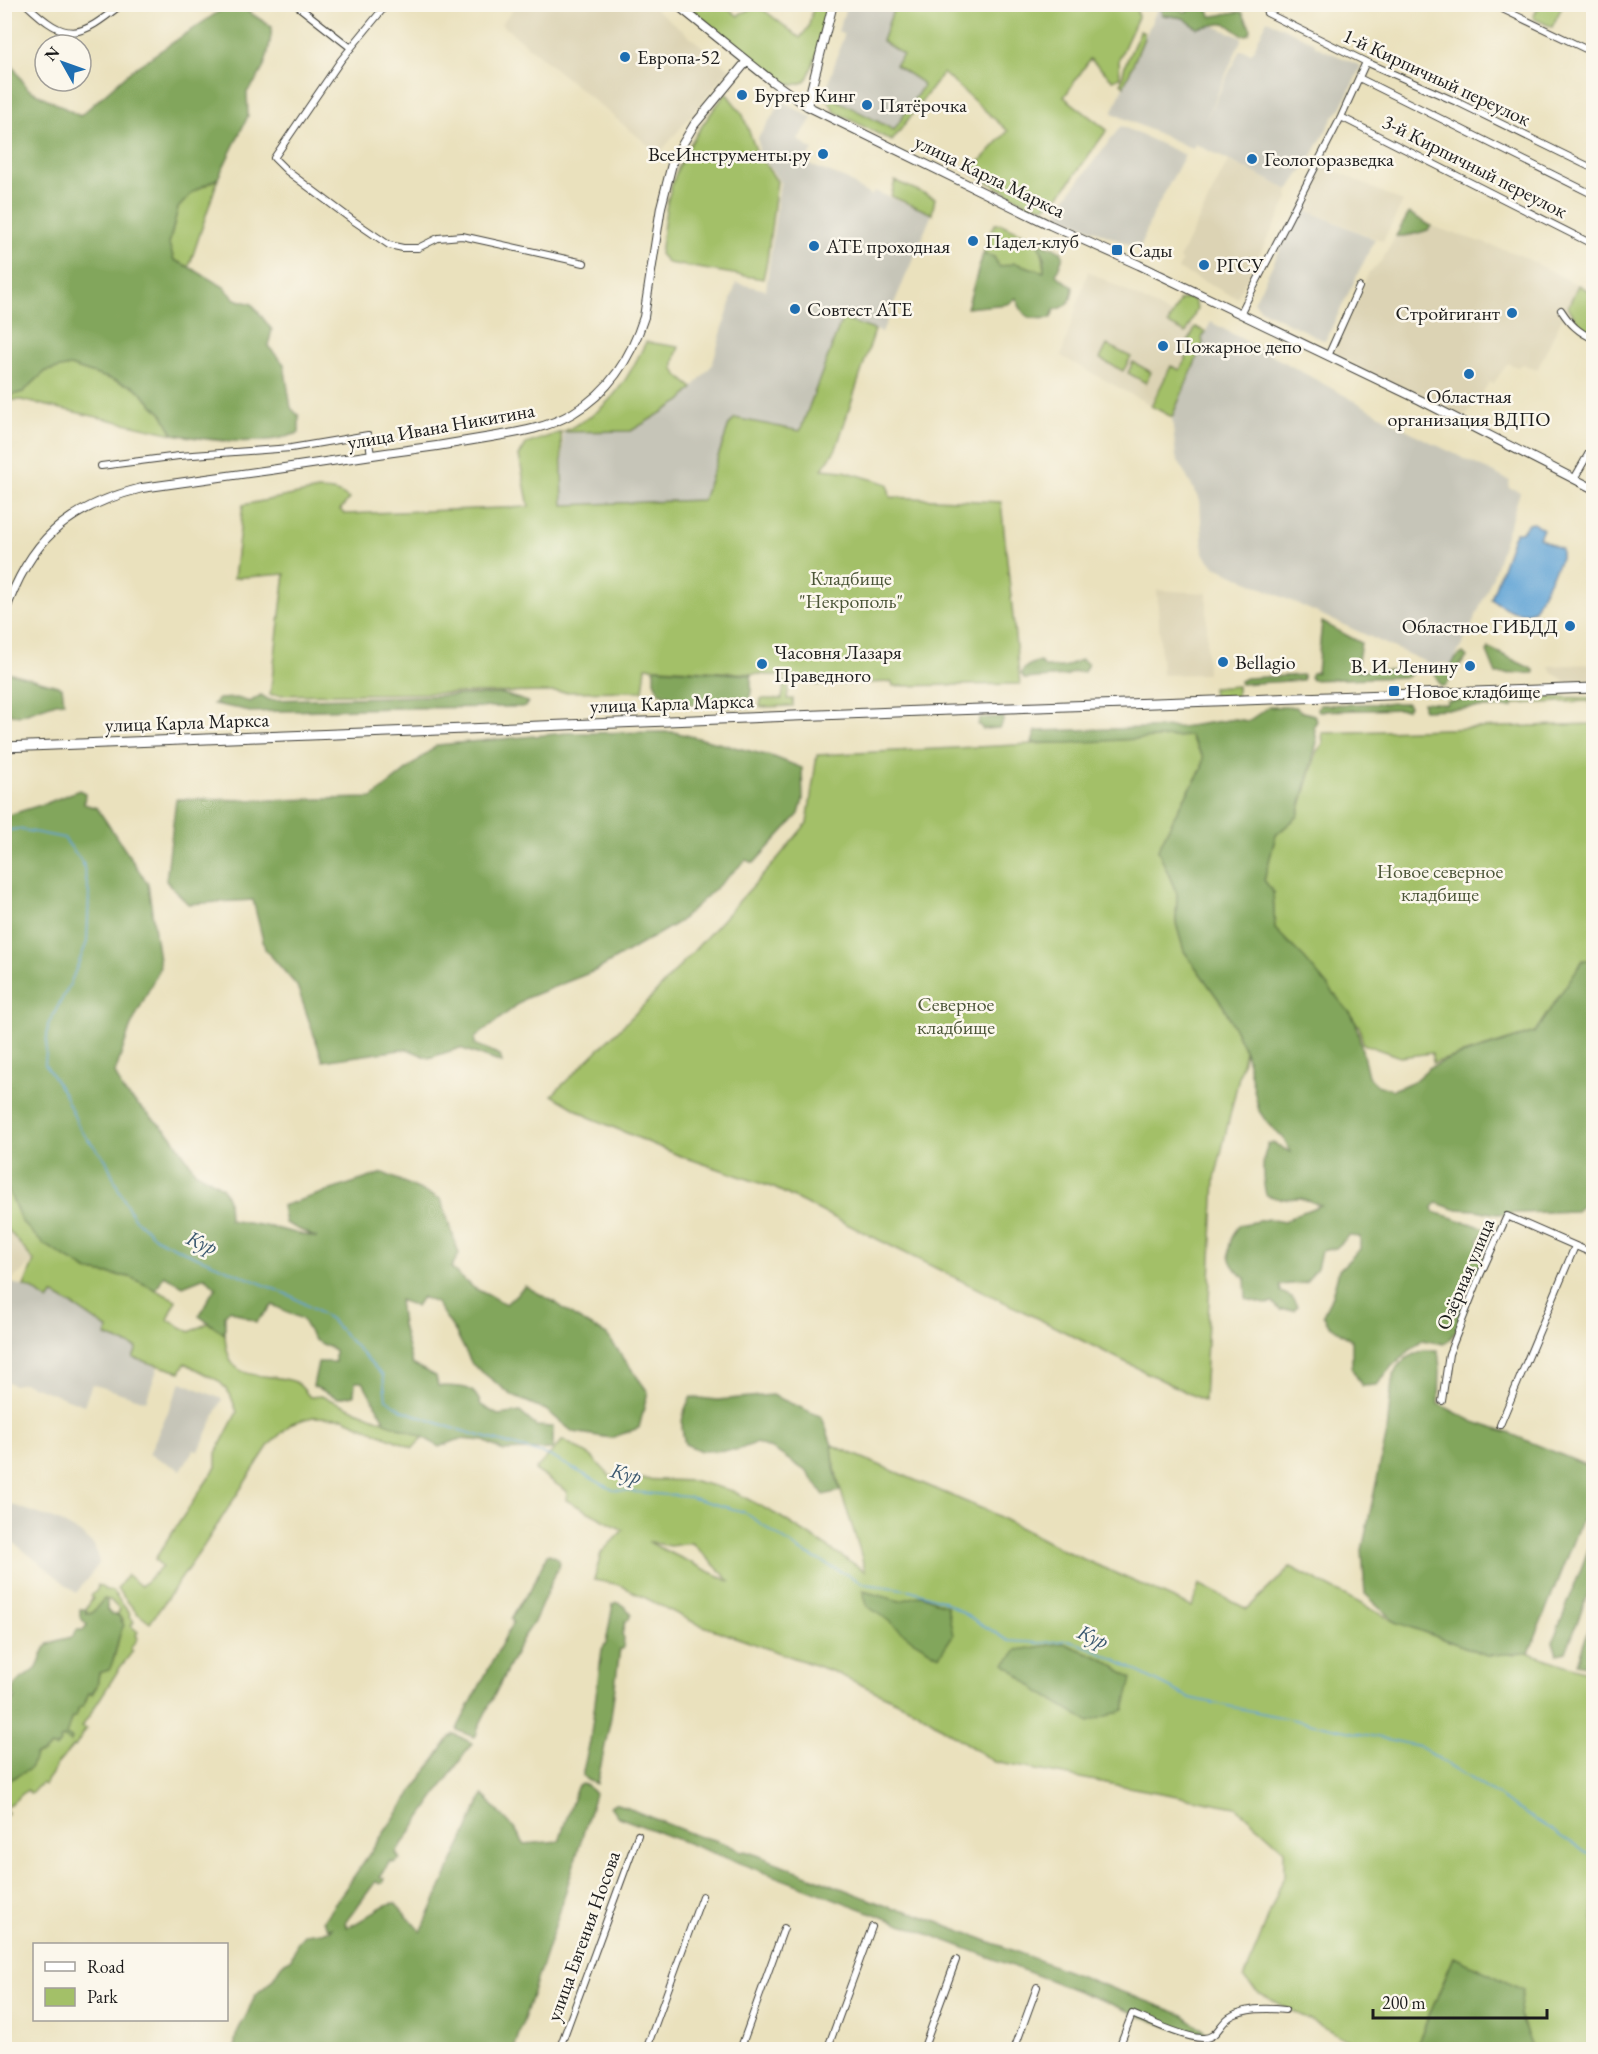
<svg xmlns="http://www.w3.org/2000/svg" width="1598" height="2054" viewBox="0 0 1598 2054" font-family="'EB Garamond',serif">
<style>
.built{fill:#dcd3b4}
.industrial{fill:#c6c5b8}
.green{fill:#a3c068;stroke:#606e42;stroke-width:1.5;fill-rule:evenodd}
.forest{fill:#82a65c;stroke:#4f613c;stroke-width:1.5}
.water{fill:#62a4d6;stroke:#3f6079;stroke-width:1.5}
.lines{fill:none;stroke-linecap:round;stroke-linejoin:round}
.stream{stroke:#62a4d6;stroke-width:1.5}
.street-casing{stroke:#3b3a34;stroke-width:8}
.secondary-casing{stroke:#3b3a34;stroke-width:10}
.primary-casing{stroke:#3b3a34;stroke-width:11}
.street{stroke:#fff;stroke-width:6}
.secondary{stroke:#fff;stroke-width:8}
.primary{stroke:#fff;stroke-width:9}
.poi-dot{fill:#1f6fb2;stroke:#fbf7ec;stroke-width:2}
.labels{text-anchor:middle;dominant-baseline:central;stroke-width:5;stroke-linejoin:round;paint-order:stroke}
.poi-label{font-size:20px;fill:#1c1c1c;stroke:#fbf7ec;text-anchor:start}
.street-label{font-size:20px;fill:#1c1c1c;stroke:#fbf7ec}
.park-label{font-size:20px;fill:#4b5537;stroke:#fbf7ec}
.water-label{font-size:21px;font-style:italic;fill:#3c5970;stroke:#fbf7ec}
</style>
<rect width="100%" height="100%" fill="#fbf7ec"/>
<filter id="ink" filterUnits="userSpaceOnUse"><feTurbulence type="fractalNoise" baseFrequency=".0167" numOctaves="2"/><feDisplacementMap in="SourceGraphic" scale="12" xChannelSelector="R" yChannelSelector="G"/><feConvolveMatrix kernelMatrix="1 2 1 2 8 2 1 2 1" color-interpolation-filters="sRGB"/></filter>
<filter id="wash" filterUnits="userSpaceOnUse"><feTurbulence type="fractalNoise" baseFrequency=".008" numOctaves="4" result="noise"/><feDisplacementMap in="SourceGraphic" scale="24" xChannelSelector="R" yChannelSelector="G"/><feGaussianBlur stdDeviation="1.35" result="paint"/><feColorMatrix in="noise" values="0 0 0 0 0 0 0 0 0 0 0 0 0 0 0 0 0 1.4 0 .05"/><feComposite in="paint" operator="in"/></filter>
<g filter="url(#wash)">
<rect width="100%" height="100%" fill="#eae1bd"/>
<path class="built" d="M517,5H651L730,69L659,154L501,24Z
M1228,161L1289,190L1288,199L1237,298L1178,269L1182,261L1179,259Z
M1323,165L1403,202L1383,241L1301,208L1321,166Z
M1409,213L1431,226L1518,254L1578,285L1537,370L1523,364L1517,367L1508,363L1493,384L1490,382L1462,421L1389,386L1336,353L1335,346L1368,274L1382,260Z
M1088,271L1205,332L1202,338L1203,344L1172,417L1061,356Z
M1157,590L1207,593V674L1162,675Z
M1593,664V685H1572L1552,673L1548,666Z
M4,1226L34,1261L5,1286H4Z"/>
<path class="industrial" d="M847,5H928L903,55L895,65L921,82L923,86L894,130L825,94L844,35L838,31Z
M1159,5H1166L1242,38L1205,122L1240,50L1252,53L1267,20L1315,43V46L1361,66L1341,108L1334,116L1313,154L1289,190L1195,144L1193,149L1112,113Z
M782,101L812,118L798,140L813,150L805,163L848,180L858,188L872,196L874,191L932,214L882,332L842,319L800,431L735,418L729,425L703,500L563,505V433L631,431L681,401L712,365L736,283L766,290L780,182L759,152L758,138Z
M1121,126L1185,155L1151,218L1140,249L1064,218L1058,213L1064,200Z
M1301,208L1375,239L1325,341L1262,310L1254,302Z
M1211,322L1420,437L1510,481L1508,487L1520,492L1493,576L1469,632L1451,665L1446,663L1430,664L1214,566L1203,553L1200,501L1176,457L1172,417L1203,344L1202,338Z
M9,1282L32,1289L48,1301L52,1294L77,1308L108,1329L106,1336L137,1348L134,1358L158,1367L146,1401L92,1384L84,1405L24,1383L14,1385L5,1381L4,1286Z
M181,1382L222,1399L199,1451L194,1449L181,1470L149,1454Z
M4,1502L56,1520L80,1533L94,1545L97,1553L99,1564L76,1593L46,1568L5,1536Z"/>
<path class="green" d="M685,5H724L738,16L741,13L760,7L800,38L808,28L814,5L829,6L821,32L818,51L808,77L804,82L794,85L785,82L772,74Z
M928,5H1136L1138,17L1119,59L1120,77L1113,80L1090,59L1064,97L1107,130L1061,194L1044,207L1026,203L970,172L1008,131L943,73L892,141L835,112L825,94L894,130L923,86L921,82L895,65L903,55L882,41L895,5L927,9Z
M1539,5H1563L1552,27L1533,18Z
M1140,31L1144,33V38L1124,86L1121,83L1125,65Z
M726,93L743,115L757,153L777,181L767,261L763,279L668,263L660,254C663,236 664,217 668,199C677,158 701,126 726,93Z
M218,179L189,267L174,260L169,244L178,208L194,191Z
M895,181L935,198L932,214L891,196Z
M995,224H1001C1030,237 1045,237 1044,272L1015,263L999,267L994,257L983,254L991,230Z
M1578,285L1593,293V335L1583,330L1568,307Z
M1187,298L1194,300L1197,308L1186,333L1168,324L1180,300Z
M842,319L875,330L836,449L822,469L844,471L888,484L890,497L1001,502L1020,684L893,686L892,682L815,685V678L646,667L643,691L270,695L285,574L234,578L243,505L318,490C330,490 339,491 349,499L340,510L345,514L529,507L519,456L526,444L561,432L563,505L703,500L729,425L735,418L800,431Z
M1196,327L1205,332L1202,338L1203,344L1172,417L1151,406L1171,366L1180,370L1191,349L1188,342Z
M646,342L679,347C669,371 673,372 693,388L681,401L631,431L563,432C572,427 582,422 591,416C618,397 632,370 646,342Z
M1107,345L1131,357L1123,371L1100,359Z
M1133,362L1151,372L1146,383L1128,373Z
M70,366L135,387L163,415L173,434L21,400H5V397L23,392L46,371Z
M785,681L789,682L787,699H793V706L760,707L761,699H782Z
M1237,686V697H1213L1212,688Z
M1545,697L1593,698V960L1583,961L1535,1032L1433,1063L1432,1053L1400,1057L1363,1044L1359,1026L1275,929L1273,892L1264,880L1276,835L1298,816L1317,751L1323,744L1322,733L1593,724L1590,701L1513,704V699Z
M1190,736L1203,757L1202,768L1177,811L1158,850L1177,894L1176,923L1184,951L1224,1007L1245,1051L1215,1179L1204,1401L774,1188L678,1155L589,1117L552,1095L647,1002L773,864L807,823L817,755Z
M4,1180L22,1222L88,1271L130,1277L176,1300L168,1320L190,1332L208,1323L225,1334C227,1385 258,1371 293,1381C300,1383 305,1392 310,1397L321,1396L423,1437L413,1448L343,1418L313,1417L292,1423L269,1445L203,1547L150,1623L137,1613L117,1589L127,1575L141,1586L162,1567L155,1559L216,1467V1453L237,1412L230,1394L219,1381L185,1363L180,1372L133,1358L137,1348L106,1336L108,1329L77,1308L53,1294L48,1301L32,1289L24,1286L34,1261L5,1226Z
M563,1440L591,1456L610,1476L635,1479L695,1481L733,1491L779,1516L865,1571C856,1528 835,1489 832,1445L990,1512L1063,1550L1192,1607L1199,1584L1247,1609L1291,1567L1396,1622L1487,1655L1529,1653L1593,1674V2049H1533L1519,2015L1454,1957L1415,2049H1365L1260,1994L1244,1979L1284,1876V1850L1236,1807L994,1762L915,1710L834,1672L695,1623L620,1585L594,1580L601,1553L623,1530L566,1500L567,1491L535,1470ZM648,1542L670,1546L692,1543L731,1582Z
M98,1585L106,1590L112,1591L130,1614L129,1617L134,1622L131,1626L138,1632L136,1635L138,1638L130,1649L133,1651L119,1669L82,1727L86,1729L75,1747L73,1746L55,1767L56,1768L44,1785L41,1783L31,1794L27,1790L5,1809L8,1813L5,1816V1785L12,1777L26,1771L35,1755L43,1753L63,1736L71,1741L65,1735C67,1720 85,1696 97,1686L99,1673L107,1669L114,1659L123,1620L117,1614L120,1610L110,1600L104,1599L91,1614L86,1612V1609L93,1598L91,1596L97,1590Z"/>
<path class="forest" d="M230,4L238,5L272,27C269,54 266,71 247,92L248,116L218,178L194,191L178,208L169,244L174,260L189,267L224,287L235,299L252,304L272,330L268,346L284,364L291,408L299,416V433C261,447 212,441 173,434L163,415L135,387L70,366L46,371L23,392L5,397V55L28,89L80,116L132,70Z
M1208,5V12L1211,16C1222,16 1231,11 1242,12L1251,29L1250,33L1247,35H1242L1225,23L1197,28L1183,18L1162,15L1161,11L1163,5H1175L1185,12L1193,8L1194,5Z
M1409,213L1431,226L1428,230C1419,233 1405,237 1396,236Z
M1037,241L1061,251L1063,256L1056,275L1073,287C1072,301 1069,307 1054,310L1051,318C1028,320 1024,319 1016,298L1008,304L967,308L983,254L994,257L999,267L1015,263L1044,272V256Z
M1322,622L1361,643L1356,671L1404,669L1411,674L1407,677L1312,680L1310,677L1312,673L1317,672Z
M1489,648L1534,670V673L1496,674L1487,652Z
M1463,653L1467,657C1464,663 1460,664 1457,668C1453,675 1450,680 1445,686H1441L1434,673L1446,666H1450L1457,657Z
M1082,660L1088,664L1084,672H1074L1066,676L1025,679L1021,674C1023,667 1033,662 1040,662L1045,667C1051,667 1061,668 1067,666C1072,663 1075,661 1082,660Z
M654,668L751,675V691L748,708L683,704L673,697L659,692L654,681Z
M4,671L62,687L64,702L56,703L18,716L5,712Z
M1303,675V680L1240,684V681L1246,678Z
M503,694L528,702L525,707L399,708L249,712L241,709L213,704L218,699L237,698L250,702L261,695L269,700Z
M1513,699V707L1423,710V702L1447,704V701Z
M1407,703L1409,706L1407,709L1319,711L1317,708L1320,705Z
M1269,707H1296L1300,711L1314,715L1317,721L1314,726L1317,742L1298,816L1276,835L1264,880L1273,892L1275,929L1305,959L1351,1014L1356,1024L1368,1076L1377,1085L1393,1090L1414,1081L1429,1068L1449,1059L1535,1032L1583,960H1593L1594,1192L1591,1197L1576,1211L1496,1214L1476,1210L1454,1209L1437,1203L1433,1207L1434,1212L1488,1229L1478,1240C1481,1249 1485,1259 1482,1268C1479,1277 1471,1283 1467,1292C1461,1305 1461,1335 1446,1342C1439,1345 1429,1341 1422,1340L1392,1366L1377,1385L1362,1386L1352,1369V1341L1329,1325L1323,1315L1332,1296L1339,1270L1360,1249V1237L1349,1236L1336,1248L1321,1251L1317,1268L1305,1283L1280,1285L1281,1292L1292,1297L1297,1306L1294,1310H1280L1273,1303L1265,1304L1246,1299L1245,1278C1223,1262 1226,1245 1239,1225L1268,1219L1284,1222L1295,1215L1321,1205L1300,1198L1280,1199L1266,1195C1262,1177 1261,1162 1268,1144L1273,1143L1290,1152L1283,1137L1268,1124L1259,1111L1245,1051L1224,1007L1184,951L1176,923L1177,894L1158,850L1177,811L1202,769L1203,757L1190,736L1069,743H1032L1036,731L1181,727L1235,719L1248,721Z
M1003,717V722L999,728L983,729L978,724L980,718Z
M674,732L774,757L802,768L803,800L799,814L754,863L746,860L679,922L597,970L526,998L475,1038V1044L500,1055L502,1063L460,1048L429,1058L407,1049L323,1061L297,986L265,949L253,900L188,904L166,881L176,799L272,800L372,798L437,745L566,733Z
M79,790L85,793L84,804L97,808L148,884L160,967L130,1028L115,1073L123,1091L171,1135L195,1171L222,1187L228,1200L229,1220L266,1226L317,1238L285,1223L282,1206L383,1173L441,1199L459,1254L451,1268L472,1287L506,1304L525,1286L556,1303L575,1317L607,1335L648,1392L639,1428L611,1438L573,1432L546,1410L513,1396L472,1364L455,1331L436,1303L422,1297L416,1306L399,1300L402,1325L412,1364L436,1376L438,1386C458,1387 474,1383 481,1405L498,1415L520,1412L536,1426L553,1427V1449L503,1451L484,1441L460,1439L439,1447L423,1437L385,1422L363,1382H355L354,1395L338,1398L313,1386L318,1362H335V1350L314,1340L302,1319L273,1305L256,1322L230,1310L225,1315V1334L199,1316C206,1306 208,1296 216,1288L205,1277L183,1286L164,1275L156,1290L130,1277L89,1271L43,1244L22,1222L4,1180L5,816L47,803Z
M1423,1350H1438L1440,1369L1439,1404L1474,1422L1511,1434L1593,1468V1490L1529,1653L1487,1655L1396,1622L1365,1594L1362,1550L1387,1432L1392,1381L1397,1367L1405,1359Z
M772,1395L822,1417L832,1445L834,1467L840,1491L824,1495L807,1472L774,1450L756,1443L737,1450L701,1451L685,1444C680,1425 681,1414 691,1397L717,1400Z
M1593,1537V1580L1566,1652L1557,1654L1553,1642Z
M549,1554L558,1558L560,1563L534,1622L523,1638L478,1728L476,1736L474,1737L459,1731L457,1730L458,1727L513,1622L511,1619L522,1600L530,1591L547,1555Z
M863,1591L900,1601L922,1595L947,1606L953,1635L939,1656L912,1640L885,1618L867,1606Z
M104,1599L107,1600V1610L112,1615H118L124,1625C116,1638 117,1656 109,1670L99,1673L97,1686L92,1694L89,1693L84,1705L78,1709V1712L75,1717H72L66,1735L72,1738L71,1742L63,1737L60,1740L61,1743L55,1748L51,1746L43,1753L35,1755C33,1760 33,1766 29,1769C23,1775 14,1774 5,1785V1700H15C6,1682 26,1678 36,1669C42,1662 41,1649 49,1644C57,1640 64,1639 72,1637L77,1630H83L87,1625L80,1617V1609H86V1613L91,1614Z
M616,1602L624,1606L631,1614L629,1619L625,1622L622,1635L624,1638L623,1649H620L611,1717L597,1784L587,1780L583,1776V1771L590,1741L602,1649L606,1643L613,1604Z
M1593,1617L1594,1667H1593L1577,1663Z
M1063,1643L1103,1659L1132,1678L1124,1710L1089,1722L1039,1692L1005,1664L1017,1650Z
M454,1734L472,1743L396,1853L400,1859L393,1863L390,1861L380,1877L384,1878L383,1883L379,1884L376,1881L345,1923L347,1927C365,1922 380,1903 395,1903L421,1932L483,1795L515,1829L524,1844L559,1841L577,1787L581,1784L587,1785L595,1794L559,1914L514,2049H236C232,2036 241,2026 247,2014C250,2008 251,2002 255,1996C259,1990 265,1988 269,1983C278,1975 278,1963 291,1959L297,1943L305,1934L329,1931L332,1928L328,1929L323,1921L450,1737Z
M615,1803L700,1837C712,1838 731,1845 741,1852L745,1851L757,1855L894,1909C903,1908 913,1913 922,1916L1183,2015L1201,2028L1206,2034L1195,2035L1164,2025L1060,1984L618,1817L610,1806Z
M1454,1957L1523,1990L1519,2015L1533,2049H1415Z"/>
<path class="water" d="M1534,523L1543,529L1539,538L1561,549V558L1534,610C1518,618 1504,607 1491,599L1513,537L1516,532H1521L1528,524Z"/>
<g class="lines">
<path class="stream" d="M4,831L18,829L64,838L83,863L89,894L87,942L70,984L48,1025L45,1064L64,1094L81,1131L106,1160L118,1188L133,1217L156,1238L183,1251L291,1296L330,1319L383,1376L386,1399L402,1410L449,1427L550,1456L613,1490L689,1497L744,1512L799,1550L865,1584L910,1590L942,1600L1009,1641L1040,1643L1069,1640L1095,1650L1190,1698L1419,1746L1594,1857"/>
</g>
</g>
<g filter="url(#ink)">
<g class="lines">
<g class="street-casing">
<path id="street" d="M26,4C68,44 79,38 122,4
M295,4L351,48
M387,4L341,60L274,158L287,171L351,219L389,245L403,248H418L438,238L462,236L584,263
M1492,4L1594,53
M1267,13L1366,62L1459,103L1594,169
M1359,78L1594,195
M1341,117L1594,245
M1561,310C1570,324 1578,332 1594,339
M1240,314L1341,117L1366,62
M1328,356L1359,287
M101,466L179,456L291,448L368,435L371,455
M1574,479L1594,444
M1442,1401L1449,1354L1481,1273L1507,1216L1594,1254
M1500,1425L1575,1246
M559,2050L638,1835
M646,2050L702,1896
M740,2050L784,1928
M827,2050L872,1927
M923,2050L956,1960
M1014,2050L1037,1987
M1118,2050L1132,2014C1149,2021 1185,2038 1202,2038C1217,2039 1219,2024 1230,2017C1244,2008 1268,2008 1285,2010"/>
</g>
<g class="secondary-casing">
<path id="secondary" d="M676,4L773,82L807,106L1050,225L1139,265L1420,400L1594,489
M807,106L833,4
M4,615C29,541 66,507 142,488C223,477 305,465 386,453C419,449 452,444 485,438C515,433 546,429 573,413C610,391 631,358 644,317L661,207L673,160L694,125L747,61"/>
</g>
<g class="primary-casing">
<path id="primary" d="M4,747L922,711L1594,688"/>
</g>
<use href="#street" class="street"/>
<use href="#secondary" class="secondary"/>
<use href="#primary" class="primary"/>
</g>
</g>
<g class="poi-dot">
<circle cx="625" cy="57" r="6"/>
<circle cx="742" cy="95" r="6"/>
<circle cx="867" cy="105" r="6"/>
<circle cx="823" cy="154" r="6"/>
<circle cx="1252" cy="159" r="6"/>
<circle cx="973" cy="241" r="6"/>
<circle cx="814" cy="246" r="6"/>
<rect x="1111" y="244" width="12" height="12" rx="3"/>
<circle cx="1204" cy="265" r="6"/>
<circle cx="795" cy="309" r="6"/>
<circle cx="1512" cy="313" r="6"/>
<circle cx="1163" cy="346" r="6"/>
<circle cx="1469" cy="374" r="6"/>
<circle cx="1570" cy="626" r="6"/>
<circle cx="1223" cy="662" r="6"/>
<circle cx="762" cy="664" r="6"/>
<circle cx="1470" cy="666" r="6"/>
<rect x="1388" y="685" width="12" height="12" rx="3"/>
</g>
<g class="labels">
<g class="poi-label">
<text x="637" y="57">Европа-52</text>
<text x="754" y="95">Бургер Кинг</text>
<text x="879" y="105">Пятёрочка</text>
<text x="811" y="154" text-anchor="end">ВсеИнструменты.ру</text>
<text x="1264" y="159">Геологоразведка</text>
<text x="985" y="241">Падел-клуб</text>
<text x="826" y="246">АТЕ проходная</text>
<text x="1129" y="250">Сады</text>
<text x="1216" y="265">РГСУ</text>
<text x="807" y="309">Совтест АТЕ</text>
<text x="1500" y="313" text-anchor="end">Стройгигант</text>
<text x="1175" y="346">Пожарное депо</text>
<text x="1469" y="396" text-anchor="middle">Областная<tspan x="1469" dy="23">организация ВДПО</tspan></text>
<text x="1558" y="626" text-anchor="end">Областное ГИБДД</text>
<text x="774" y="652">Часовня Лазаря<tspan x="774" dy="23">Праведного</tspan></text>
<text x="1235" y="662">Bellagio</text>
<text x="1458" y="666" text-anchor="end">В. И. Ленину</text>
<text x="1406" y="691">Новое кладбище</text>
</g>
<g class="street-label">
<text transform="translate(1437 77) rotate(25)">1-й Кирпичный переулок</text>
<text transform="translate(1475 166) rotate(27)">3-й Кирпичный переулок</text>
<text transform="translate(990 176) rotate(26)">улица Карла Маркса</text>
<text transform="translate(441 426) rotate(-10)">улица Ивана Никитина</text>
<text transform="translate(672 703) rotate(-2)">улица Карла Маркса</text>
<text transform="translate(187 722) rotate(-2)">улица Карла Маркса</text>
<text transform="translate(1465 1274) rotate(-67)">Озёрная улица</text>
<text transform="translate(583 1936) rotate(-70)">улица Евгения Носова</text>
</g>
<g class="park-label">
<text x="851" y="578">Кладбище<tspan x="851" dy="23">"Некрополь"</tspan></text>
<text x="1440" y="871">Новое северное<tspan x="1440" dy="23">кладбище</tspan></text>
<text x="956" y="1004">Северное<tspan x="956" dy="23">кладбище</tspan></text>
</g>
<g class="water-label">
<text transform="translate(202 1242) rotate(23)">Кур</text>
<text transform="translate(626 1473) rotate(13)">Кур</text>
<text transform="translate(1093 1636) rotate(23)">Кур</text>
</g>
</g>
<rect width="1598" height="2054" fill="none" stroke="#fbf7ec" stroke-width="24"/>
<rect x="33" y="1943" width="195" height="78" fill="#fbf7ec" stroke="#a29f99" stroke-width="1.5"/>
<rect x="45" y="1962" width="30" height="9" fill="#ffffff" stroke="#a29f99" stroke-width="1.5"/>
<text x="87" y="1973" font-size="18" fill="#1c1c1c">Road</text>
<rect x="45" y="1988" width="30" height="18" fill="#a3c068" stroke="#a29f99" stroke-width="1.5"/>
<text x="87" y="2003" font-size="18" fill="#1c1c1c">Park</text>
<g transform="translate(63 63) rotate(310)"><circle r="28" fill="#fbf7ec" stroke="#a29f99" stroke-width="1.5"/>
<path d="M0-4.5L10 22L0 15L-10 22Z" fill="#1f6fb2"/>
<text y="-9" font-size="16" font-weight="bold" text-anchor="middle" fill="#1c1c1c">N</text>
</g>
<path d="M1373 2009v9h174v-9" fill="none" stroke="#1c1c1c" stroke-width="3"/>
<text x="1382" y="2009" font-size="18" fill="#1c1c1c" stroke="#fbf7ec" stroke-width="4.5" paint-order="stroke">200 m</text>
</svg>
